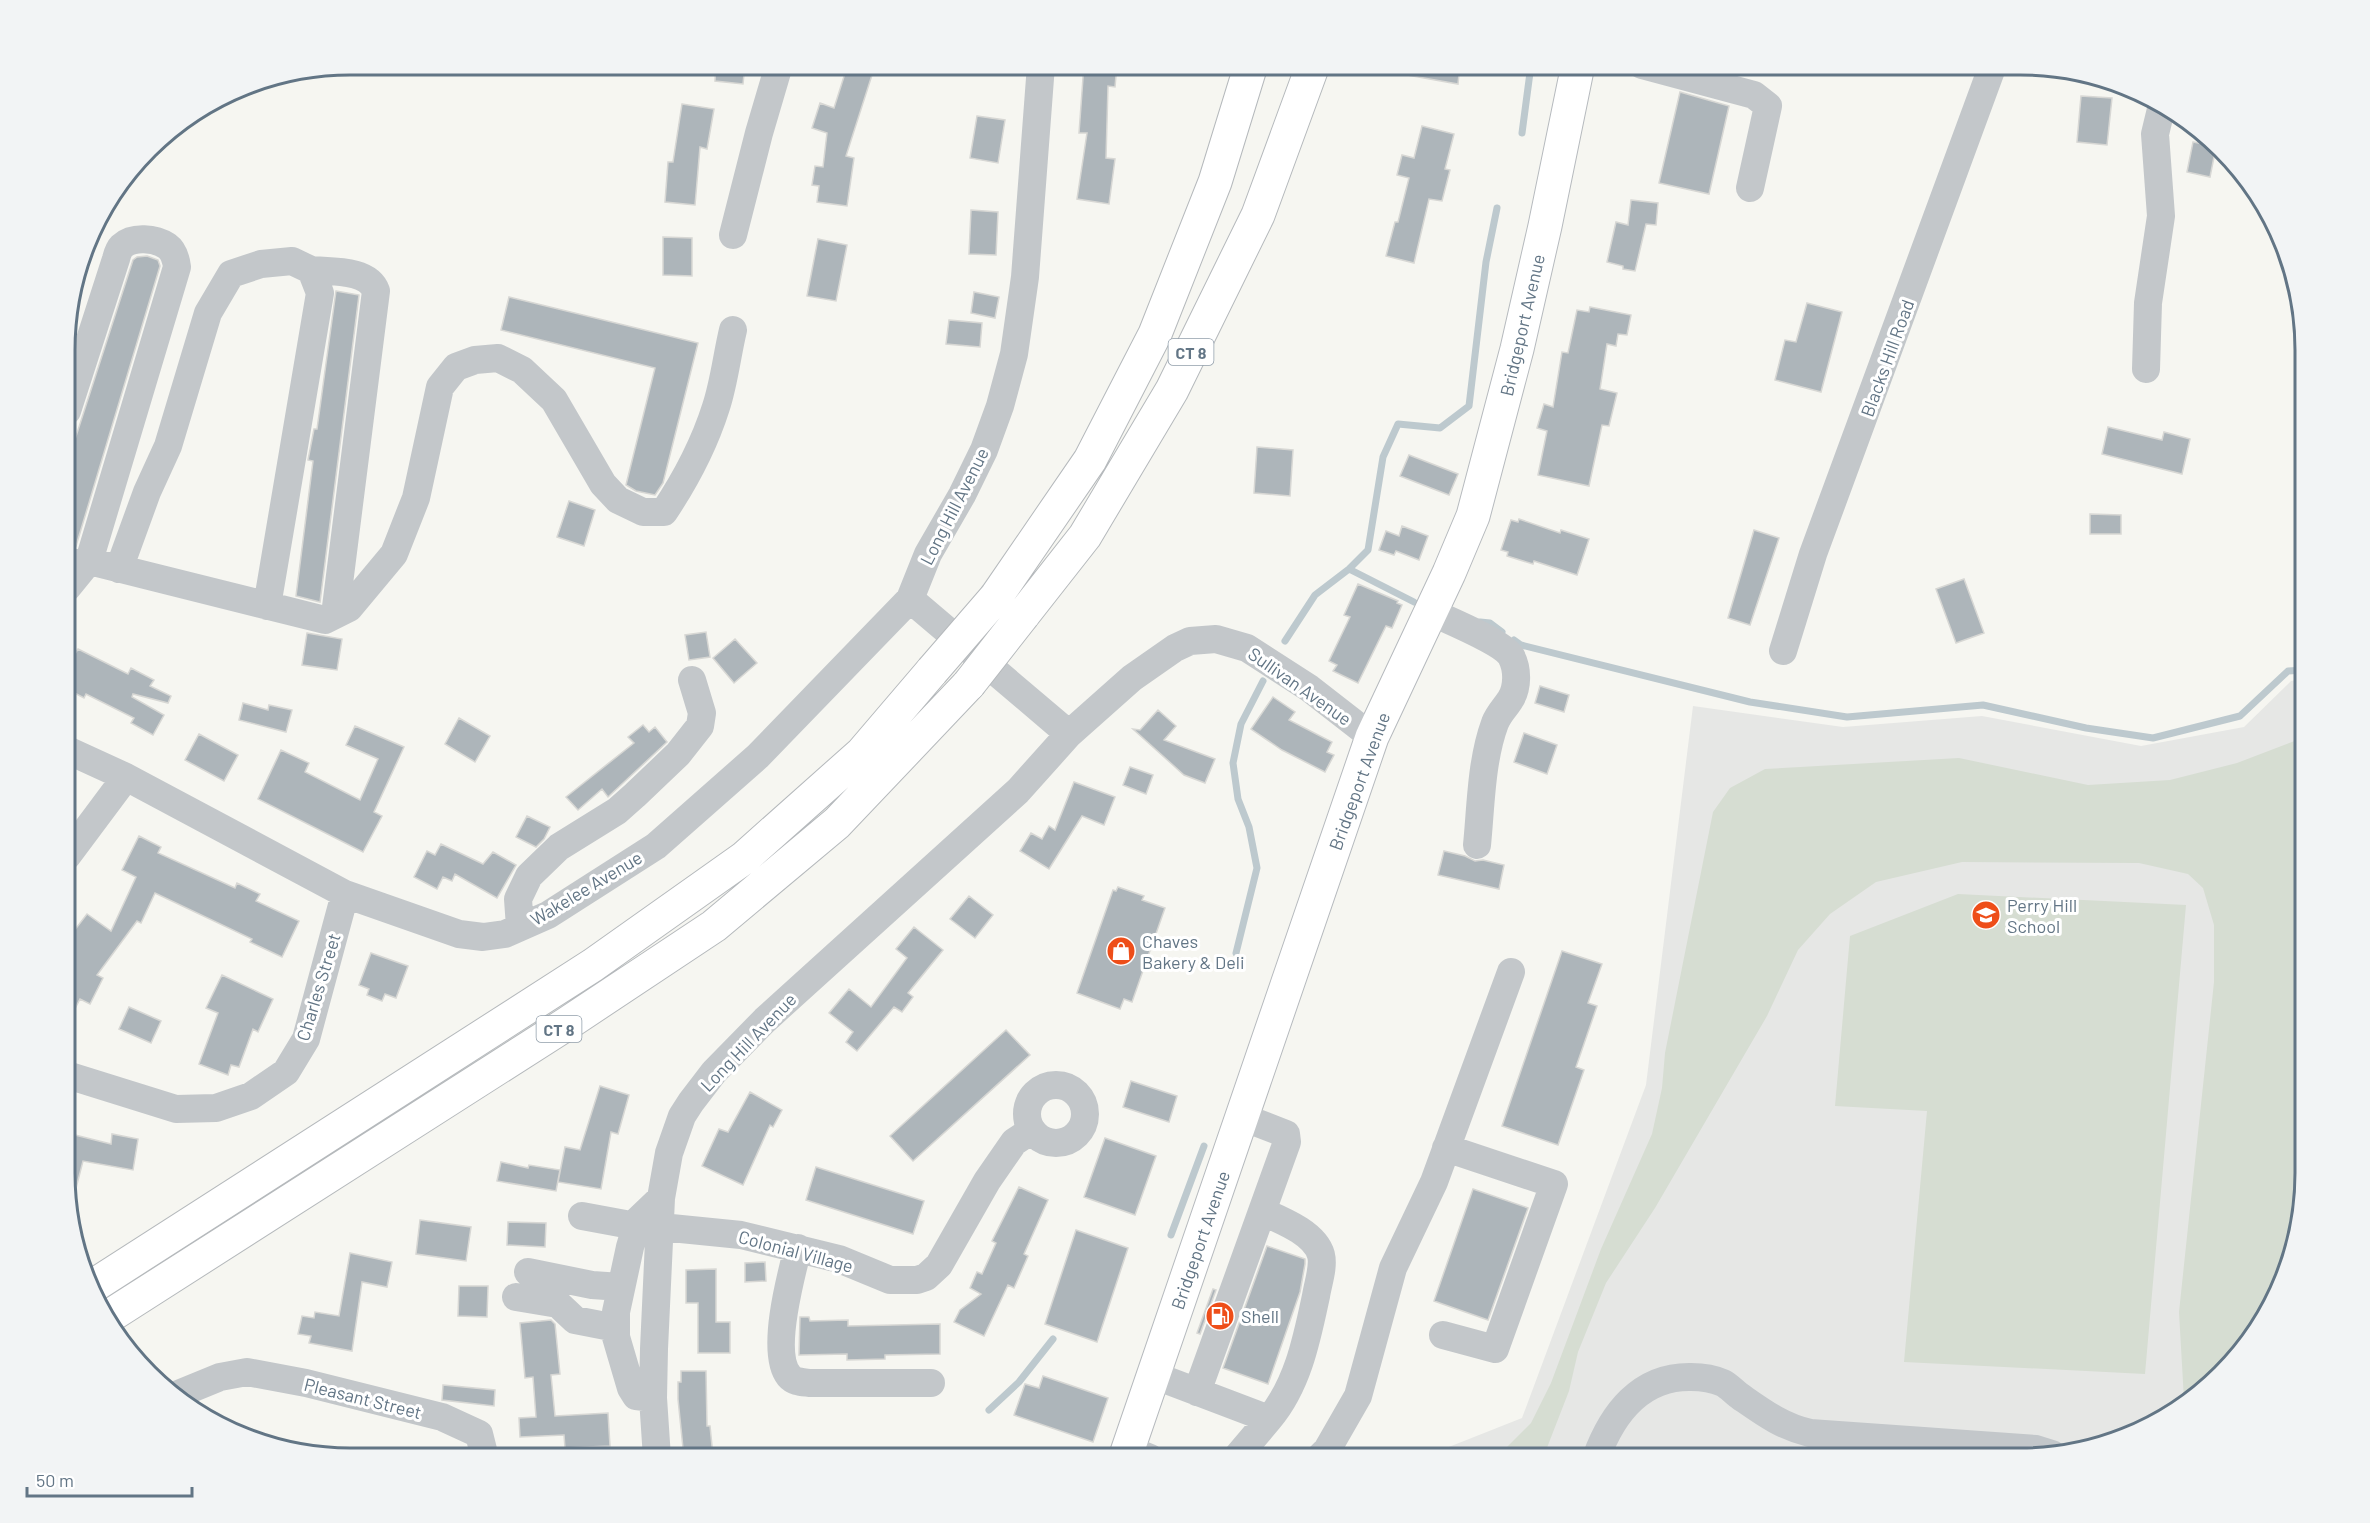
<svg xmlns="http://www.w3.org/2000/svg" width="2370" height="1523" viewBox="0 0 2370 1523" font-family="Barlow,sans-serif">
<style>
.built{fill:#e6e7e5}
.green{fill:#d6ddd2}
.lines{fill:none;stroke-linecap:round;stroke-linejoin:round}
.stream{stroke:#bdc9ce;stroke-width:7}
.building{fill:#adb5ba;stroke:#d7d7d4;stroke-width:1.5}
.major-casing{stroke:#b6babe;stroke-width:35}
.highway-casing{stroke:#b5b9bc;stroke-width:35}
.minor{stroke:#c3c7ca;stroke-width:28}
.major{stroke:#fff;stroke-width:33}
.highway{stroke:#fff;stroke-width:33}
.highway-bridge-casing{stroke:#b5b9bc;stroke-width:35;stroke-linecap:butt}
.highway-bridge{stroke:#fff;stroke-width:33}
.labels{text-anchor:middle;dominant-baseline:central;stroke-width:6;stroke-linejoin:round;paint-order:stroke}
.shield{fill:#fff;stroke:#919eaa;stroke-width:1.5}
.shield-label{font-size:16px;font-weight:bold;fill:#627585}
.street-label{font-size:18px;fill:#627585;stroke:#fff}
.poi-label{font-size:18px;fill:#627585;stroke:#fff;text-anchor:start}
.rim{fill:none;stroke:#627585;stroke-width:3}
</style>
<rect width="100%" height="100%" fill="#f6f6f1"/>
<path class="built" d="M2305,679V1192L2290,1265L2258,1332L2163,1420L2039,1458H1421L1522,1418L1646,1085L1693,706L1843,727L1982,716L2141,746L2244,727L2291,681Z"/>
<path class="green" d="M2305,737V1192L2290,1265L2258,1332L2184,1400L2179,1312L2214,982V925L2203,888L2188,874L2139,863L1962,862L1876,882L1830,914L1798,950L1767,1016L1655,1208L1606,1283L1578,1352L1569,1391L1543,1458H1492L1505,1449L1531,1423L1551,1383L1601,1249L1652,1134L1662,1088L1665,1053L1713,812L1730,788L1765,769L1959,758L2088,785L2170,780L2237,763Z
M1958,894L2186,905L2145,1374L1904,1362L1927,1111L1835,1106L1850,936Z"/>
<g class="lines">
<path class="stream" d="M1522,133L1531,65
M1349,569L1414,602
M1480,622L1490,623L1502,632
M1514,640L1521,645L1750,702L1847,717L1983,705L2086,728L2153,738L2240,716L2288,671L2305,670
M1285,641L1315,595L1349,569L1368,550L1383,457L1398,424L1440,428L1469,406L1486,262L1497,208
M1236,953L1257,868L1249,827L1238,799L1233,763L1241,724L1263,681
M1171,1235L1204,1146
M989,1410L1019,1382L1053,1339"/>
</g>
<path class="building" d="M716,64H745L743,84L715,81Z
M1084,64H1117L1115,87L1108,86L1106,158L1115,159L1109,204L1077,199L1087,133H1079Z
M1402,64H1460L1458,84L1401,74Z
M847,67L872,75L846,156L854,158L847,206L817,202L819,186L812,185L815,166L823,167L827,133L812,128L820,103L834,108Z
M1680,92L1729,106L1709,194L1659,183Z
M2081,96L2112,98L2107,145L2077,142Z
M682,104L714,109L707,149L700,147L695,205L665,202L668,162H673Z
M977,116L1005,120L998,163L970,158Z
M1422,126L1454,134L1445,169L1450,170L1442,201L1429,199L1414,263L1386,256L1395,222H1398L1409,178L1397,175L1402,155L1414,158Z
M2193,142L2209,145L2215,152L2210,177L2187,172Z
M1631,200L1658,203L1656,225L1646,224L1635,271L1623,269V266L1607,262L1616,222L1628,225Z
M971,210L998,212L996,255L969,254Z
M663,237L692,238V276L663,275Z
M818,239L847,245L836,301L807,296Z
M147,256L158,260L160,266L76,546L67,547V464L133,260L137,257Z
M336,291L359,295L320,602L296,596L313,461L308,460L314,429H317Z
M974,292L999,297L995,318L971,313Z
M509,297L698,343L663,483L655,495L636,491L626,485L655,368L501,330Z
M1807,303L1842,312L1821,392L1775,380L1785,340L1796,342Z
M1590,307L1631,315L1627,335L1618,334L1616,346L1607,344L1600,389L1617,393L1609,426L1602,425L1589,486L1538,475L1547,431L1537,428L1544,404L1553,407L1562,352L1568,353L1577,310L1589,312Z
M949,320L982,323L980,347L946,344Z
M2108,427L2162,440L2164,432L2190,439L2182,474L2102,454Z
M1257,447L1293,450L1290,496L1254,493Z
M1409,455L1458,474L1449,495L1400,476Z
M569,501L595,510L584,546L557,537Z
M2090,514L2121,515V534H2090Z
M1519,519L1560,533L1561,530L1589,539L1577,575L1534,561L1533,564L1507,556L1508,552L1501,550L1511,520L1518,522Z
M1402,526L1428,536L1419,560L1396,551L1394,555L1379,550L1386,531L1399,536Z
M1754,530L1779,538L1750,625L1728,618Z
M1964,579L1984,633L1956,643L1936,589Z
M1358,584L1398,601L1397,603L1402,605L1392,628L1386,626L1358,683L1333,671L1337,665L1329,661L1350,617L1344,615Z
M706,632L710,657L689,660L685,635Z
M307,633L342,639L337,670L302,665Z
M735,639L757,663L734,683L713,658Z
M78,649L128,674L131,668L154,680L150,686L171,696L168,703L133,694L132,697L164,715L153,735L131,723L134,718L86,694L84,698L67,689V654L73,657Z
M1540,686L1569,695L1564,712L1535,703Z
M1273,697L1295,712L1289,720L1332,742L1327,752L1334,755L1325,772L1282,750L1251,729Z
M243,703L268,710L269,705L292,710L286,732L239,720Z
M1158,710L1176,726L1164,740L1215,759L1205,783L1184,775L1133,729L1140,730Z
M459,718L490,736L475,762L445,744Z
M643,725L649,732L655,727L667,742L608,797L602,789L578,810L566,797L634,743L628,737Z
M355,726L404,747L374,812L382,816L363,852L258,799L281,750L309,763L305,772L360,800L378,759L346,745Z
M1524,733L1557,745L1547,774L1514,762Z
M199,734L238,755L224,781L185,760Z
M1130,767L1153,775L1146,794L1123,785Z
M1074,782L1115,797L1104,825L1082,816L1049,869L1020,851L1031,833L1042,839L1049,826L1055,830Z
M527,816L550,827L544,839L536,847L516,837Z
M139,836L161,847L158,853L235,888L237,883L260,894L256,901L299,921L282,957L250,942L252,939L155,893L141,923L137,921L97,975L103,978L90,1004L80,999L67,1024V940L87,914L111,931L136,877L122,870Z
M441,844L483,864L493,852L516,865L497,898L455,874L452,881L443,877L437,889L414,877L427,851L435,855Z
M1444,851L1465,856L1475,861L1483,860L1504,865L1499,889L1438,875Z
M1118,887L1144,896L1142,900L1165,908L1132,1002L1124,999L1120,1009L1077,993L1113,890L1116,891Z
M969,896L993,915L975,938L950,919Z
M914,927L943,950L908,993L913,997L902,1012L894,1007L857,1051L846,1042L853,1032L829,1013L849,989L871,1007L907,958L896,949Z
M1562,951L1602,964L1588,1003L1597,1006L1576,1067L1584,1070L1558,1145L1502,1126Z
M371,953L408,966L396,998L385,994L382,1001L367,995L369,989L359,985Z
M222,975L273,999L258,1032L253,1029L239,1067L231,1065L228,1075L199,1064L218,1013L206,1008Z
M129,1007L161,1021L151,1043L119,1029Z
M1006,1030L1030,1055L913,1161L890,1136Z
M1131,1081L1177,1096L1169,1122L1123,1107Z
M600,1086L629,1095L618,1134L611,1132L601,1189L558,1182L565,1147L580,1150Z
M750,1092L782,1110L773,1127L770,1125L743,1185L702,1166L719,1129L728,1132Z
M67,1133L111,1144L112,1134L138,1139L133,1170L83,1161L73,1200L67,1199Z
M1105,1138L1156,1156L1135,1215L1084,1197Z
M501,1162L528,1168L529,1165L560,1170L556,1191L497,1181Z
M816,1167L924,1201L913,1234L806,1200Z
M1019,1187L1048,1200L1024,1254L1028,1256L1014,1288L1008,1285L984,1336L954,1322L960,1310L981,1294L970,1288L977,1272L982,1274L996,1243L992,1241Z
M1473,1189L1528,1208L1488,1320L1434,1301Z
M420,1220L471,1227L466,1261L416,1254Z
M508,1222L546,1223L545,1247L507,1245Z
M1076,1230L1128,1248L1097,1342L1045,1324Z
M1267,1246L1305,1259V1264L1300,1292L1268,1384L1223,1368Z
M350,1253L392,1262L387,1287L362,1282L352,1351L309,1343L311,1336L298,1334L302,1316L314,1318L315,1312L339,1316Z
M765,1262L766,1281L745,1282V1263Z
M716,1269V1322H730V1353H698V1303H686V1270Z
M459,1286H488L487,1317L458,1316Z
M1213,1289L1216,1290L1200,1334L1197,1333Z
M800,1317H809L810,1321L848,1320V1326L940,1324V1354L885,1355V1359L847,1360V1354L799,1355Z
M551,1320L555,1324L560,1374L551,1375L555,1416L608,1413L610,1446L565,1448L564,1435L520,1437L519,1418L536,1417L533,1377L525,1378L520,1323Z
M681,1371H706L707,1426H710L713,1456L684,1458L678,1399V1382H681Z
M1043,1376L1108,1398L1093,1442L1014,1415L1025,1384L1039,1388Z
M443,1385L495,1390L494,1406L442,1400Z"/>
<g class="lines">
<g class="major-casing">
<path id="major" d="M1125,1458L1372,737L1449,573L1473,516L1517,349L1545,226L1578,65"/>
</g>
<g class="highway-casing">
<path id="highway" d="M996,597L1090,460L1155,334L1215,182L1251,65
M1023,615L1085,536L1172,390L1258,215L1313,65
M93,1286L593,965L744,858L862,753L932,671
M105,1319L568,1023L714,926L837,823L969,684"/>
</g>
<path class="minor" d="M1642,65L1754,95L1768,106L1750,188
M733,235L759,133L779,65
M311,270C331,272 368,269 376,291L335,615
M2146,369L2148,303L2161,216L2155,134L2162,105
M67,411L116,259C117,255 119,249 122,246C133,236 155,238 167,246C174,251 176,259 177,267L89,561L67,588
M67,564L89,561L325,620L349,608L394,554L416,498L440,387L456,367L475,360L498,358L522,370L554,400L603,484L618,500L643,512H664C686,479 704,445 716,407C724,383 727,355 733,330
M119,569L147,492L168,446L208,313L231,274L261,264L292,261L311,270L320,293L267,606
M910,599L1069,734
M1431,612C1448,620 1502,642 1511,656C1518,669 1518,688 1510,700C1505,708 1499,713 1495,723C1481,761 1481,805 1477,845
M1783,651L1813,554L1993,65
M67,750L126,777L345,894L459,934L483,937L505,934L548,915L656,846L758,756L910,599L928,554L962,495L984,450L1000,406L1014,354L1025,277L1041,65
M67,856L126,777
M520,927L518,899L529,876L559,847L617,811L635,795L678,754L700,726L702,713L692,680
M67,1075L176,1109L216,1108L251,1096L286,1072L306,1039L345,894
M1027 1114a29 29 0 1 1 58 0a29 29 0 1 1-58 0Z
M1263,1212C1281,1220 1315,1233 1321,1255C1324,1267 1318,1283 1316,1296C1307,1338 1298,1385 1269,1419
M582,1216L636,1226
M661,1227L741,1235L839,1259L890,1280H917L926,1277L939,1265L987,1181L1014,1142L1032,1130
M798,1248C791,1275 770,1353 789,1376C794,1382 802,1382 810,1383H931
M528,1272L592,1285L621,1287
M516,1297L558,1304L575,1320L616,1328
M1443,1335L1495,1349L1554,1184L1446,1148
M1153,1375L1269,1419L1236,1458
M1197,1392L1287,1142L1286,1134L1242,1117
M176,1395L220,1377L247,1372L306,1383L442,1417L479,1434L485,1458
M653,1398L636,1396L631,1388L616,1337V1312L630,1247L638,1220L661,1198
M1128,1449L1150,1458
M657,1458L653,1398L654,1349L661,1198L669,1153L682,1116L691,1102L714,1072L765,1020L1018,791L1069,734L1132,678L1175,648L1190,641L1216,639L1247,648L1309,688L1372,737
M1319,1458L1327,1450L1358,1396L1393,1268L1434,1182L1511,972
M1596,1458C1612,1414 1640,1376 1691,1377C1700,1377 1714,1379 1723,1383C1729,1386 1735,1393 1741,1397C1764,1413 1783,1427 1810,1433L2036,1449L2052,1454"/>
<use href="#major" class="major"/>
<use href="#highway" class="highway"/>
<g class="highway-bridge-casing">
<path id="highway-bridge" d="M932,671L996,597
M969,684L1023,615"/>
</g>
<use href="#highway-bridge" class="highway-bridge"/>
</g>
<defs>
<g id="school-disc" transform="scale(1.5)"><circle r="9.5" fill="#ee4e19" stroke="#fff"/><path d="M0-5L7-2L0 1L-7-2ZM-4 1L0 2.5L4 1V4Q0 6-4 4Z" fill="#fff"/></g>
<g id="shop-disc" transform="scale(1.5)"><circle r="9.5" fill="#ee4e19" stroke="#fff"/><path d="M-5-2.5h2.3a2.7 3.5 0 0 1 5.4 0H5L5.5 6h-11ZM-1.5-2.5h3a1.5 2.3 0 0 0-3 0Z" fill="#fff"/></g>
<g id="fuel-disc" transform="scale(1.5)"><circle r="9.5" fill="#ee4e19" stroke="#fff"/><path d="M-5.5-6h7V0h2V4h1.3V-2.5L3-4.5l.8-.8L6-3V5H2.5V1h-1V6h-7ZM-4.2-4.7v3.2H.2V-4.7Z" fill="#fff"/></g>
</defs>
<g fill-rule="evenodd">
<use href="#school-disc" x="1986" y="915"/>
<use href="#shop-disc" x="1121" y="951"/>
<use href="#fuel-disc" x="1220" y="1316"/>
</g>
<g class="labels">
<g class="shield">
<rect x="1168.5" y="339" width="45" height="26" rx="4.5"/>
<rect x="536.5" y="1016" width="45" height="26" rx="4.5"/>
</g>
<g class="shield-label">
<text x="1191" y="352">CT 8</text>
<text x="559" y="1029">CT 8</text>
</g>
<g class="street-label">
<text transform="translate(1522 325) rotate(-77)">Bridgeport Avenue</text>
<text transform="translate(1887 358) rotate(-70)">Blacks Hill Road</text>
<text transform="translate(954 506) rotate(-63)">Long Hill Avenue</text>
<text transform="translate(1300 686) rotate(35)">Sullivan Avenue</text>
<text transform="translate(1359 781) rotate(-70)">Bridgeport Avenue</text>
<text transform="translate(586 888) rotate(-31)">Wakelee Avenue</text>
<text transform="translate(318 987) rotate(-73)">Charles Street</text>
<text transform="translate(748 1042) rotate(-46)">Long Hill Avenue</text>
<text transform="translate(1200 1240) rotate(-71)">Bridgeport Avenue</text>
<text transform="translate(796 1251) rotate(15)">Colonial Village</text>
<text transform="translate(363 1398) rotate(14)">Pleasant Street</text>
</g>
<g class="poi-label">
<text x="2007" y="905">Perry Hill<tspan x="2007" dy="21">School</tspan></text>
<text x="1142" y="941">Chaves<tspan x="1142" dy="21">Bakery &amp; Deli</tspan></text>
<text x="1241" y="1316">Shell</text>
</g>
</g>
<path d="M0 0H2370V1523H0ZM350 75H2020A275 275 0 0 1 2295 350V1173A275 275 0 0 1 2020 1448H350A275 275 0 0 1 75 1173V350A275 275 0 0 1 350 75Z" fill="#f2f4f5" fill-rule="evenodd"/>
<path class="rim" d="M350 75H2020A275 275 0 0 1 2295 350V1173A275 275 0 0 1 2020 1448H350A275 275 0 0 1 75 1173V350A275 275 0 0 1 350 75Z"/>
<path d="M27 1487v9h165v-9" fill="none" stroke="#627585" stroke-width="3"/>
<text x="36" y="1487" font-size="18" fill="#627585" stroke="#ffffff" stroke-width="4.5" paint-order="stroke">50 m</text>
</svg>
